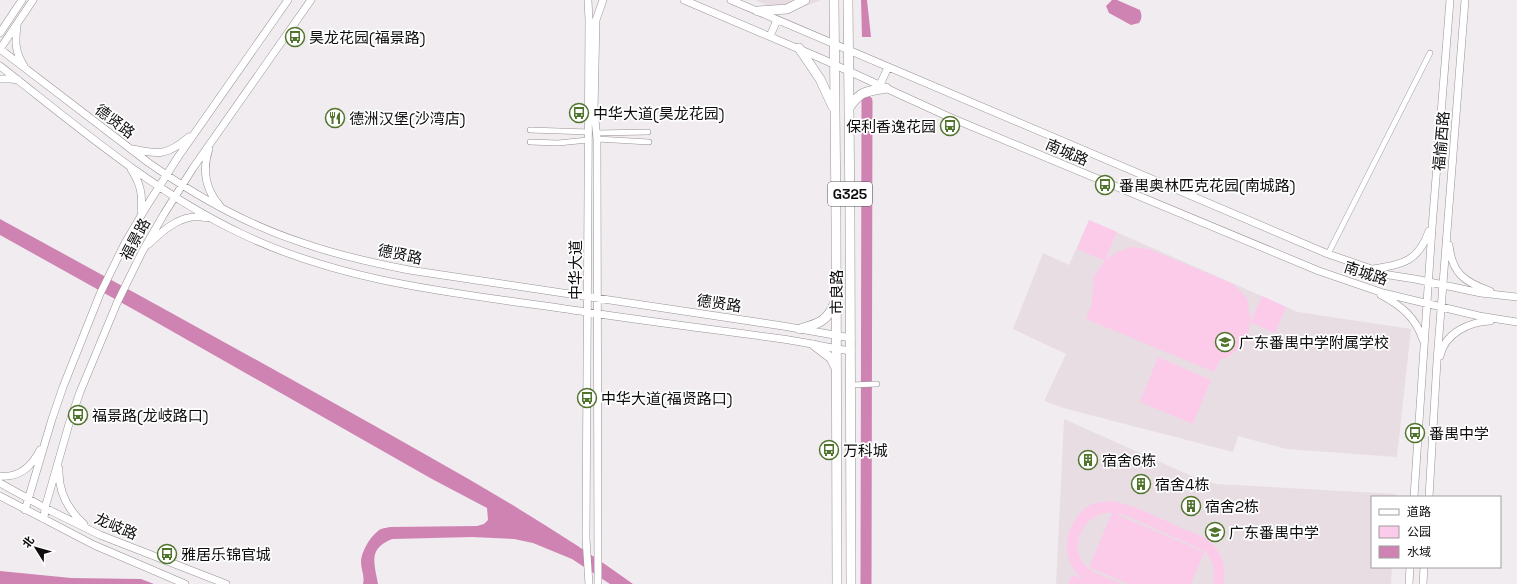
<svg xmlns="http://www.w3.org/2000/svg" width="1517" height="584" viewBox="0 0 1517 584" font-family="'Space Grotesk','Noto Sans SC',sans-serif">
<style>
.built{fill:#e9dde4}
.green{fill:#fbcbe9}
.water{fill:#ce83b3}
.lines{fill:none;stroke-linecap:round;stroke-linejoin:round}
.river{stroke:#ce83b3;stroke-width:11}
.street-casing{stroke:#979295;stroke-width:6}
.secondary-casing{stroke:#979295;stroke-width:8}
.highway-casing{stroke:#979295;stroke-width:10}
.street{stroke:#fff;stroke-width:5}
.secondary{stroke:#fff;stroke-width:7}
.highway{stroke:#fff;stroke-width:9}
.labels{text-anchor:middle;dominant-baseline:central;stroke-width:3.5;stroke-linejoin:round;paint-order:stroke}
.shield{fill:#fff;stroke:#565556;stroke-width:1}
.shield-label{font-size:14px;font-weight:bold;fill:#0e0c0d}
.poi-label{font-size:15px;fill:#0e0c0d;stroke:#fff;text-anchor:start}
.street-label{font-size:15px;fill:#0e0c0d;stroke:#fff}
</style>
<rect width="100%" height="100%" fill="#f1ecef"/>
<path class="built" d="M755,0H820V1L785,13Z
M1089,220L1298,312L1411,329L1397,457L1286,449L1238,436L1233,452L1067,409L1044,401L1066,354L1013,329L1043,253L1069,265Z
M1064,419L1196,478L1216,484L1396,494V497H1372V567H1392L1391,584H1056Z"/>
<path class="green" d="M1089,220L1117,232L1105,260L1119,251L1132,247L1149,249L1233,284L1247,298L1251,321L1262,296L1286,307L1275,333L1250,322C1250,341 1237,354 1220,360L1214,372L1086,319L1092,303L1094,276L1105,261L1077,249Z
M1158,357L1211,380L1193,424L1140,402Z
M1111,501C1136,505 1159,518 1183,529C1191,532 1201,535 1208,540C1221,550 1228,569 1223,584H1213C1216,571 1213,561 1205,551L1125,515L1113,513L1204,552L1191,584H1128L1089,567L1112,513C1086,510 1066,547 1086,566C1096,575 1111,579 1123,584H1068L1072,575L1083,579C1080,576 1075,572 1073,568C1060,547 1069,517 1090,505C1095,502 1105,502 1111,501Z"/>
<path class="water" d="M861,0H867L871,37H862Z
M1112,0H1117L1140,10C1142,15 1142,19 1139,23L1131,25L1109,13L1106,6Z
M0,219C117,283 234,347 350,412C446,466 543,519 633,584H610L572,559L533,543L514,539L472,537L392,539C368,549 374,562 378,584H363C365,576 361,570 361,562C361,552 370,537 378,531C381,528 386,528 390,527L477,526L484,524L488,520L487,508L432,479L140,313L0,235Z
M0,571L71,578L141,579L154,584H0Z"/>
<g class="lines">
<path class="river" d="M866,584L867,101"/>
<g class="street-casing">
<path id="street" d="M530,130L589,132
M597,133L648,132
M597,139L649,142
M530,142L558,143L588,140
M1328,254L1430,53
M851,385L877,384"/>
</g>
<g class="secondary-casing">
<path id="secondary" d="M588,0L589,20L586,539L589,584
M684,0L820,58L949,117L1319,271L1383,293L1479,316L1517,322
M731,0L1328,254L1389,275L1415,279L1481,293L1517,297
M17,26C15,42 15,52 24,66
M0,33L22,0
M770,36L777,20
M0,49L149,163C196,196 247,225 303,243C337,255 373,263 409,270L783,326L851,338
M0,49L33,0
M0,66C77,126 153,192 242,234C351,286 469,294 586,312C652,322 717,330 783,339C805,342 828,348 851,351
M0,79H11L18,80
M880,85L888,67
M133,149C159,155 168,155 189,137
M209,149C202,170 205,189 220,206
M131,169C140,183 143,194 141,211
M149,244C164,229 184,212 206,218
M1449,245C1452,273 1464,282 1490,291
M1373,269C1403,264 1418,262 1429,231
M1381,295C1402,306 1416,318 1423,340
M1440,356C1445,333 1469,322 1490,321
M59,469C58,492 67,509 84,524
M0,476C19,478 32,466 40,450
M0,483L45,508L100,535L226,584
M0,496L94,545L185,584
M1414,497L1432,228L1450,0
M1429,497L1437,361L1465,0
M25,510L52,419L63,387L100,294L125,243L148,204L178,157L288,0
M44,519L45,508L69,424L80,392L117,303L142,252L164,214L193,168L311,0
M598,584L597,139L594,110L596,20L603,0
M1409,584L1410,567
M1423,584L1424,567"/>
</g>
<g class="highway-casing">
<path id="highway" d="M834,0L836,219L837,584
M848,0L850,218L851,584
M758,11L787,9L805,0
M799,48L820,79L833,107
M849,108C861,90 866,92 886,88
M800,329C818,324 828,321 835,302
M814,345L831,358L836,368"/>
</g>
<use href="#street" class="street"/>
<use href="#secondary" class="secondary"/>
<use href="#highway" class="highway"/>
</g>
<defs>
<g id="bus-ring" transform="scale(1)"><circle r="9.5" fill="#fff" stroke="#51742d" stroke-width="1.5"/><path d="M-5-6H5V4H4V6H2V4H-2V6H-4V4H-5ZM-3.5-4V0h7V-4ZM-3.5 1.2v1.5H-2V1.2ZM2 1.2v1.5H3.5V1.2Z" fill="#51742d"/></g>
<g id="restaurant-ring" transform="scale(1)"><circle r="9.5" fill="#fff" stroke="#51742d" stroke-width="1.5"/><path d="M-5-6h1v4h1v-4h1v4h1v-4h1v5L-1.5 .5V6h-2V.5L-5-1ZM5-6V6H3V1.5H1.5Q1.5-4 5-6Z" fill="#51742d"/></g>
<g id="school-ring" transform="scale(1)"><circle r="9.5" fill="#fff" stroke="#51742d" stroke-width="1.5"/><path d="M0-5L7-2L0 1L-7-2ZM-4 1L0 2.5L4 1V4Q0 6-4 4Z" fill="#51742d"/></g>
<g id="building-ring" transform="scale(1)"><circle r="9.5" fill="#fff" stroke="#51742d" stroke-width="1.5"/><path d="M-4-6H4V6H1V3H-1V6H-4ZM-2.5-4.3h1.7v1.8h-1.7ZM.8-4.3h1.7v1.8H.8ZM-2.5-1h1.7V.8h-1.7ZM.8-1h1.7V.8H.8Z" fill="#51742d"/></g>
</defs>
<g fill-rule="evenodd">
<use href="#bus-ring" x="295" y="37"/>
<use href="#bus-ring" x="579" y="113"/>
<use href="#restaurant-ring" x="335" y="118"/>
<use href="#bus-ring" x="950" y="126"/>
<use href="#bus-ring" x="1105" y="185"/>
<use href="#school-ring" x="1225" y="342"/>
<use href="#bus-ring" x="587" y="398"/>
<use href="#bus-ring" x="78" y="415"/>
<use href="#bus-ring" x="1415" y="433"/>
<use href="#bus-ring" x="829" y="450"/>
<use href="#building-ring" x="1088" y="460"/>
<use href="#building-ring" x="1141" y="484"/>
<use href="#building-ring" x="1191" y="506"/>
<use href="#school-ring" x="1215" y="532"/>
<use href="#bus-ring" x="167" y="554"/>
</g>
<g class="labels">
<rect class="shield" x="828" y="182" width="44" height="24" rx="3"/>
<g class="shield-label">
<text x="850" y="194">G325</text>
</g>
<g class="poi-label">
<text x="309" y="37">昊龙花园(福景路)</text>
<text x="593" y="113">中华大道(昊龙花园)</text>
<text x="349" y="118">德洲汉堡(沙湾店)</text>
<text x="936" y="126" text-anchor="end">保利香逸花园</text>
<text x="1119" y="185">番禺奥林匹克花园(南城路)</text>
<text x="1239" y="342">广东番禺中学附属学校</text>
<text x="601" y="398">中华大道(福贤路口)</text>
<text x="92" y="415">福景路(龙岐路口)</text>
<text x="1429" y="433">番禺中学</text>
<text x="843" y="450">万科城</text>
<text x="1102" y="460">宿舍6栋</text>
<text x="1155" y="484">宿舍4栋</text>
<text x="1205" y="506">宿舍2栋</text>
<text x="1229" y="532">广东番禺中学</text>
<text x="181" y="554">雅居乐锦官城</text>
</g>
<g class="street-label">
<text transform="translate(115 121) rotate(37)">德贤路</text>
<text transform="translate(1441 141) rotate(-85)">福愉西路</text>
<text transform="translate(1067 152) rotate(23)">南城路</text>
<text transform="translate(135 239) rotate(-62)">福景路</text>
<text transform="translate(400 254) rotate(12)">德贤路</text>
<text transform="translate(575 270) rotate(-90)">中华大道</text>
<text transform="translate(1366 273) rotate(18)">南城路</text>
<text transform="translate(836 292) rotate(-90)">市良路</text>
<text transform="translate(719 303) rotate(8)">德贤路</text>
<text transform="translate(116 526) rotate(23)">龙岐路</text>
</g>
</g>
<rect x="1371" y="496" width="130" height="72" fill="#ffffff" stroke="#9f9e9e"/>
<rect x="1379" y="509" width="20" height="6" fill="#ffffff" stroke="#9f9e9e"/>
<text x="1407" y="516" font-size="12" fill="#0e0c0d">道路</text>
<rect x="1379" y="526" width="20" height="12" fill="#fbcbe9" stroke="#9f9e9e"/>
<text x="1407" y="536" font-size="12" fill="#0e0c0d">公园</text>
<rect x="1379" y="546" width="20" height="12" fill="#ce83b3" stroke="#9f9e9e"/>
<text x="1407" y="556" font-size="12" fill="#0e0c0d">水域</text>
<g transform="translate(36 548) rotate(307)" stroke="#ffffff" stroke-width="3" paint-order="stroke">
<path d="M0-3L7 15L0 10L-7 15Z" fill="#0e0c0d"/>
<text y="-6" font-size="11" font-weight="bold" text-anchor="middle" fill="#0e0c0d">北</text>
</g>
</svg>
